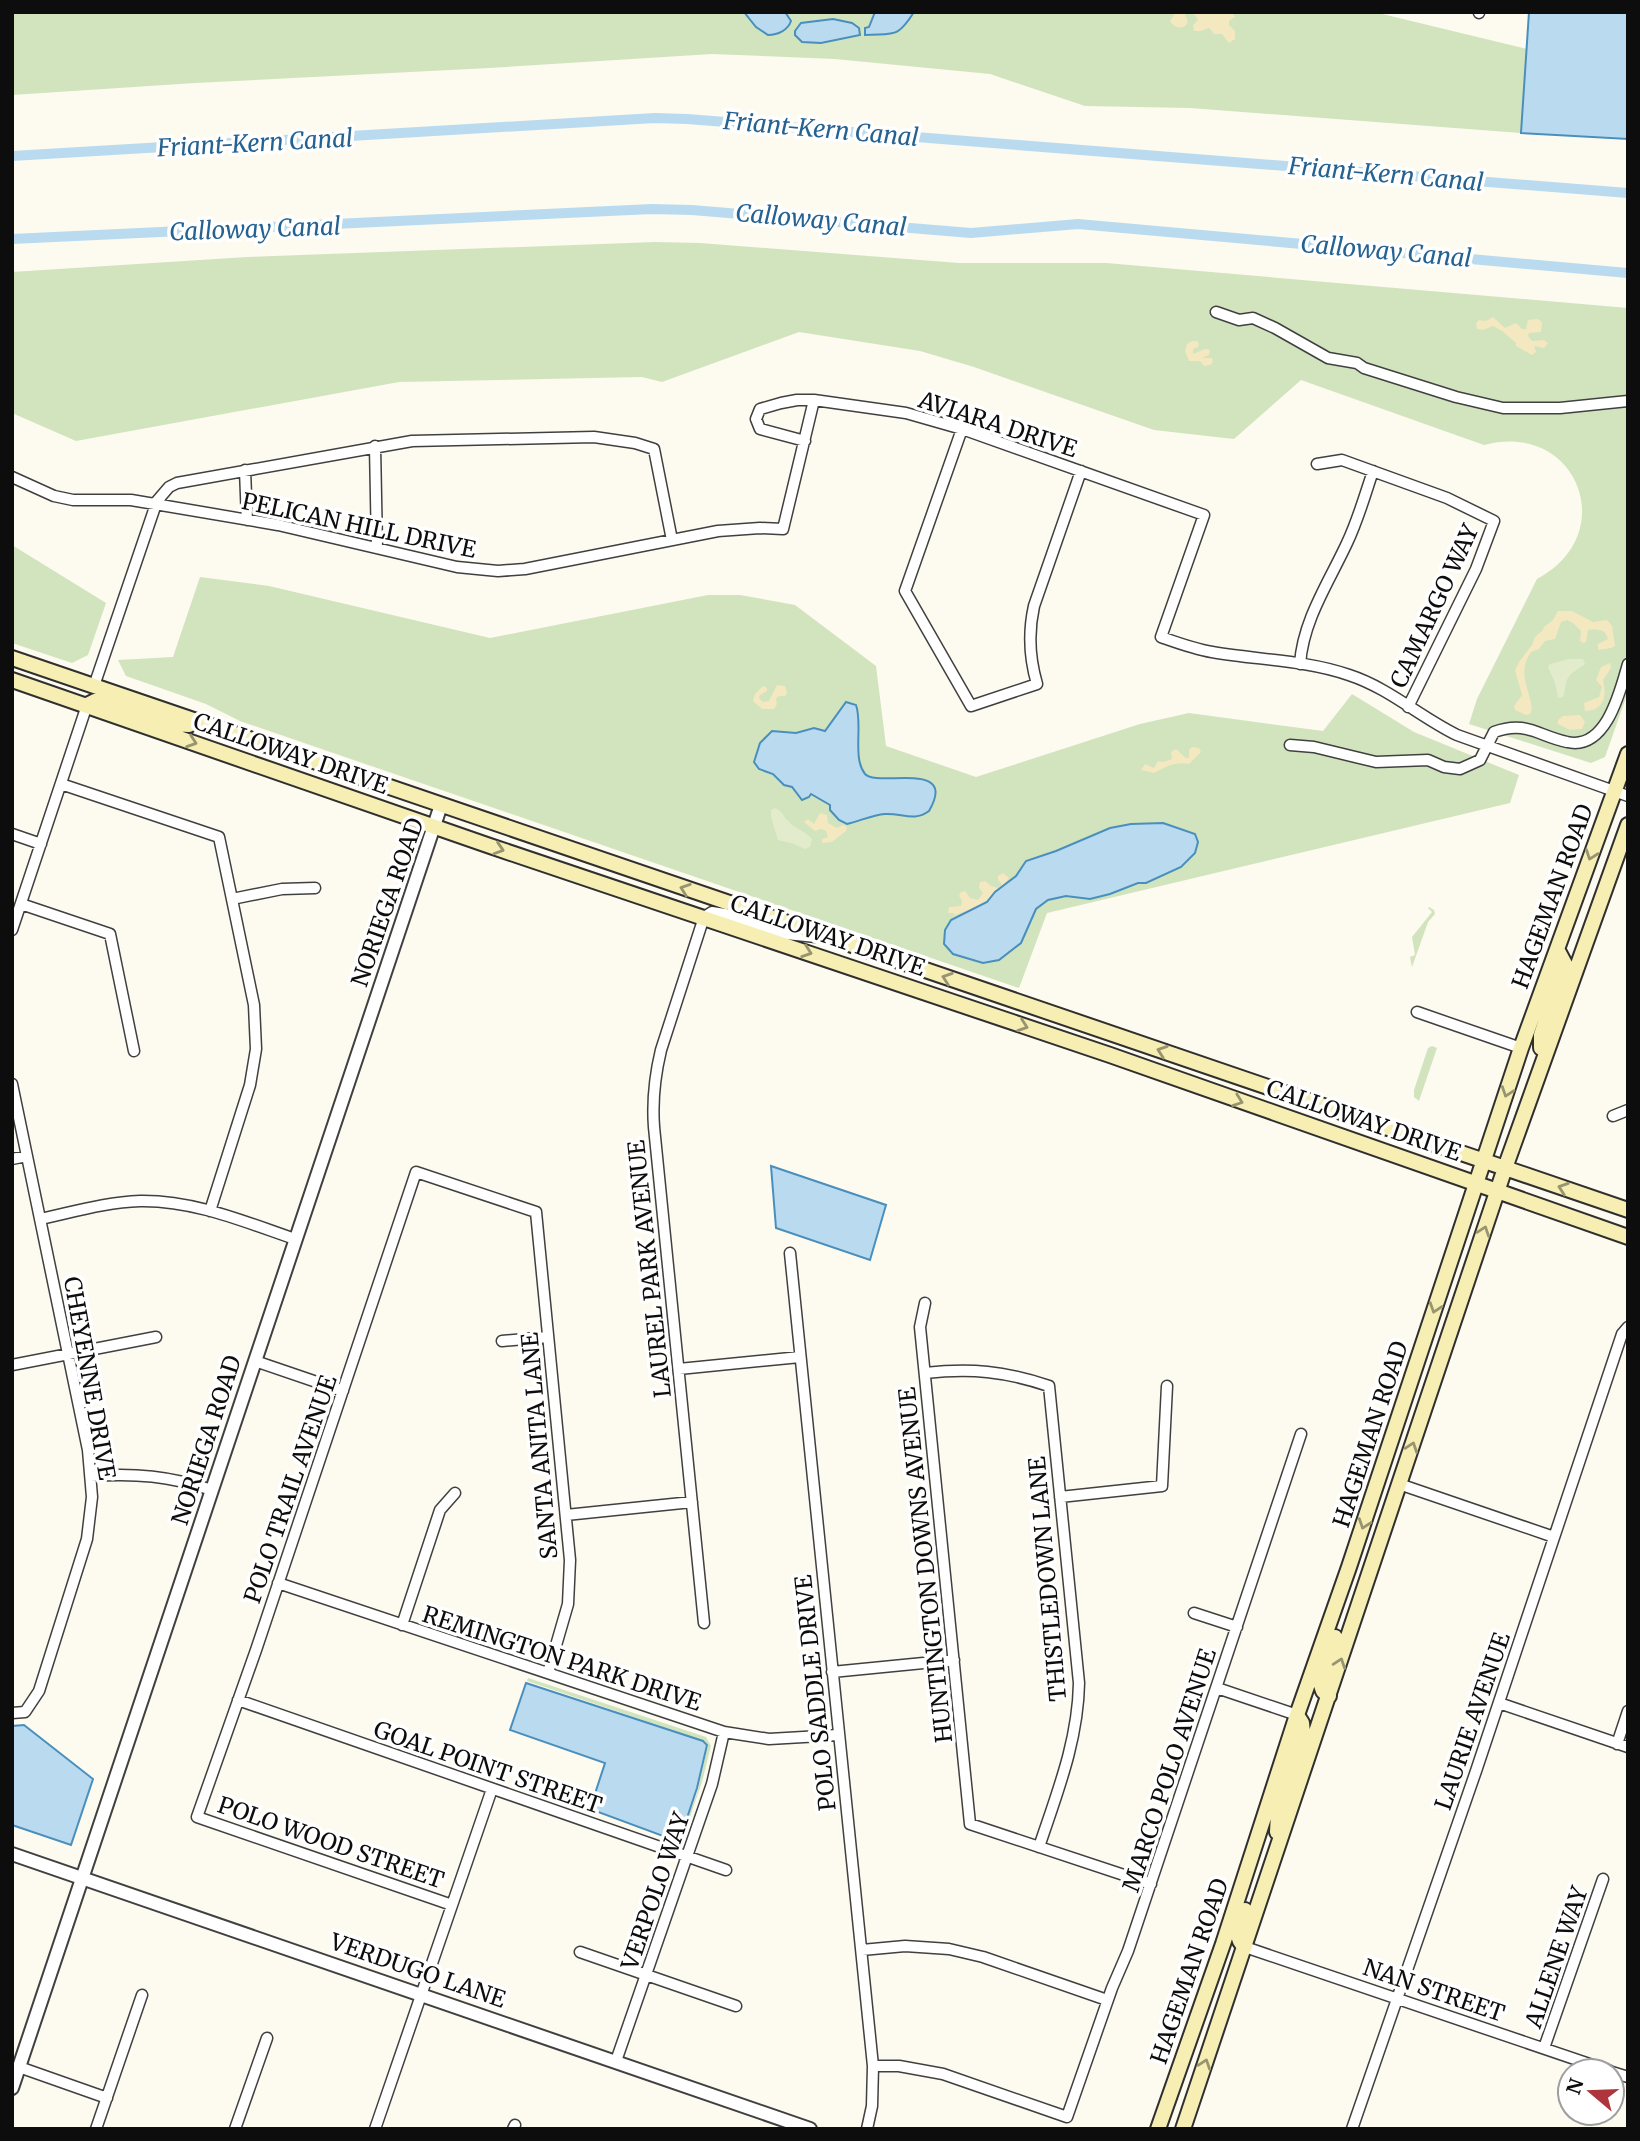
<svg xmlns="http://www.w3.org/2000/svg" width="1640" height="2141" viewBox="0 0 1640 2141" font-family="Merriweather,serif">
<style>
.green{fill:#d1e4bd}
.sand{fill:#f4e8c1}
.pitch{fill:#e2eccd}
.water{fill:#badbef;stroke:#498fbe;stroke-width:2}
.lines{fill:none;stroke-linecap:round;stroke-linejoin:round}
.canal{stroke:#badbef;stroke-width:10}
.minor-casing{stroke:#404040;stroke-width:13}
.tertiary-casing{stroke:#404040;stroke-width:16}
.secondary-casing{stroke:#2f2f2f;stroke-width:18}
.minor{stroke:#fff;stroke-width:10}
.tertiary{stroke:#fff;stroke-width:12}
.secondary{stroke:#f6eeb2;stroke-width:14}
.oneway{stroke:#999470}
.labels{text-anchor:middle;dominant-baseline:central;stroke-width:7;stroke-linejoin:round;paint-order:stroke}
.street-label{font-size:23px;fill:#0d0d0d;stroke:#fff}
.water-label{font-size:24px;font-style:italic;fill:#256291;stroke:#fff}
</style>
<rect width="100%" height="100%" fill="#fdfaef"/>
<path class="green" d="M12,12H1374L1527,49L1521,133L1190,108L1085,106L990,74L835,59L712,54L489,68L195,83L12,95Z
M655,242L700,243L959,263H1106L1628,308V692L1605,757L1591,763L1469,724L1477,699L1537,579C1622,534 1577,420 1484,445L1301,380L1234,439L1154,430L974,367L920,351L799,332L662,382L642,377L399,382L76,441L12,413V272L247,257Z
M12,545L106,603L88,655L72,663L12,643Z
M200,577L269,586L490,638L708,595H740L795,605L876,666L886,746L976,777L1140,724L1189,713L1323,731L1352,694L1414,732L1519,775L1510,803L1047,913L1019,988L240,721L206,704L126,676L118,660L173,657Z
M1429,907L1434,910L1435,914L1428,922L1412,967L1410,957L1415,955L1412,937L1432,912L1428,908Z
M1432,1046L1437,1048L1419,1101L1414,1097V1090L1428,1048Z
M528,1678L706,1737L711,1746L702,1782L684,1834L682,1833L697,1793L708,1745L705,1741L527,1681Z"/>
<path class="sand" d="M1172,12H1232L1235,17L1229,21V25L1235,31V39L1229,43L1222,34H1214L1209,28L1201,31H1194L1193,25L1198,20L1195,15L1187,13L1185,15L1188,22C1184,31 1174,28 1170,21L1174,15Z
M1493,317L1505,328L1516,323L1522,329H1526L1528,320L1538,319L1542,322L1541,332L1529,333L1528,336L1532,341L1544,340L1548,343L1544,348L1534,346L1536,352L1532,355L1516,346V343L1502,331L1493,326L1483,330L1477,329L1476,323L1479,320L1486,321Z
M1192,341H1197L1199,344L1198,347L1193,349V354L1205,349L1210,350L1209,355L1202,358H1212L1213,362L1210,365L1204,366L1200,361H1189L1185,351L1187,344Z
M1558,611H1572L1593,622L1607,620L1612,626L1615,646L1611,648L1598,650V644L1608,639C1606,629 1597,629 1588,630L1586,642L1583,643L1580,641L1581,631L1573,623L1567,620L1561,622L1555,639L1545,641L1539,649L1531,652C1517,673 1529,687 1532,709L1530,714L1526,715L1515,710L1514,706L1522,695L1515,670L1519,662L1532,645L1535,637L1543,630L1544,627L1553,620Z
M1610,663L1611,668L1603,680C1607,695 1604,711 1585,711L1584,703L1599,697L1602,687L1596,680L1601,667Z
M777,685L785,686L787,693L785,696H779L776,698L777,704L774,709H762L753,701L755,694L763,686L767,688V691L760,695L759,698L763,702L769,701Z
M1580,715L1585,722L1582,729L1570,730L1558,724V720L1563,716Z
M1192,747L1199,748L1201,752L1189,764C1176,761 1165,767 1154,773L1141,770L1145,764L1154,768L1158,761L1163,762L1172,759L1171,752L1176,749L1186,758H1189V750Z
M820,813L827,815L828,823L837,828L843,825L847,827L846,831L832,842L822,843V839L828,837L826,831L821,829L815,831L804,822L808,819L814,824Z
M1003,873L1009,878C1004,885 987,901 980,905C972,910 962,912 953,916L955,913H948L949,907L961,906L962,901L959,896L961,892L965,891L970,898L978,900L983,893L979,888L980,882L985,881L991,886L998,888L1002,884L998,880V876Z"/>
<path class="pitch" d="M1569,659H1583L1585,664C1579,669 1570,672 1567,680C1565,686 1565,692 1563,697L1558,698L1555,683L1548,667L1550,664Z
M775,808C782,811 782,814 787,820C794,828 805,831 812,839L810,847L805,849L794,844L778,840L771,817V810Z"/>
<path class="water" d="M744,12H785L791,21C788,30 778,35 768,35L756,27Z
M875,12H914C897,39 894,33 865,35V28L869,27Z
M1529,12H1628V139L1521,133Z
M833,19L852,23L859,28L860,35L821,43L802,42L795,35V31L801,23Z
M846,702L856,705C863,724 852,758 865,774C877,788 959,759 929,811C914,822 902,813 885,814C872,815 860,821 847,824L839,820L830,810V805L811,794L809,797L802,800L792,787L784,785L773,774L759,769L754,762L760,743L772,731L796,733L814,728L825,731Z
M1163,823L1195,834L1198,842L1195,853L1181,867L1146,883H1138L1110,894L1090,899L1066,896L1048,900L1036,909L1021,943L999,960L983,963L953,954L944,944L945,930L951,920L987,902L995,892L1016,876L1026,861L1056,851L1110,828L1131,824Z
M771,1166L886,1205L870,1260L776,1228Z
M526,1683L703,1741L707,1745L697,1788L682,1833L671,1839L590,1809L605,1763L510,1730Z
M24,1725L93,1779L71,1845L12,1825V1726Z"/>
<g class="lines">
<path class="canal" d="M12,156L655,118L687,119L1628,193
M12,239L652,209L692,210L971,233L1078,224L1628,273"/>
<g class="minor-casing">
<path id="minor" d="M1479,13V12
M1216,312L1239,320L1253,318L1275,328L1328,358L1357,363L1364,368L1456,397L1503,408H1560L1628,401
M962,429L905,591L971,706L1037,684C1029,657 1028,633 1034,606L1081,471
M805,441L760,429L756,419L760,409L781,403L797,400H814L906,413L962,429L1204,515L1161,637C1178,643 1194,649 1212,652C1258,660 1306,660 1349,675C1389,688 1420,717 1457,735L1628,796
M375,446L377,548
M1317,464L1342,460L1447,498L1494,521L1476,569L1408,707
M245,470L247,520
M12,477L54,496L73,500H131L278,525L457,567L498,571L525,569L718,531L760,528L783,529L814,400
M1300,664C1303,620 1329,582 1347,543C1358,520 1365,495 1373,471
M94,686L157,501L169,487L177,483L412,441L594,437L635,443L654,449L672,540
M1290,745L1314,747L1376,762L1428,760L1444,767L1460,769L1480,760L1494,732C1526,720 1538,736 1567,742C1606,751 1620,692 1628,664
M61,784L219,837L254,1005L256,1049L250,1085L210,1211
M12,834L41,844
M232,899L282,889L315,888
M21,904L110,934L134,1051
M12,930L87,705
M1417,1012L1521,1048
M12,1084L88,1450L92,1497L87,1539L39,1691L25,1712L12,1713
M1613,1116L1628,1110
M12,1159L27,1156
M40,1219C73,1212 107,1202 140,1201C194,1200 245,1222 295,1239
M790,1253L873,2066L872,2106L867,2129
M925,1303L920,1327L970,1824L1151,1884
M502,1341L548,1337
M255,1361L343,1391
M12,1365L156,1337
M679,1369L800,1357
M925,1373C971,1368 1004,1371 1049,1386L1079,1683C1078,1741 1057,1793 1039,1847
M91,1476C136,1473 169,1476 212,1490
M1399,1484L1554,1537
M1060,1497L1162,1486L1167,1386
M566,1515L692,1502
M278,1583L724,1732L769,1739L838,1735
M1194,1613L1237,1627
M704,1623L654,1127C652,1100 655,1075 661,1050L704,917L712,912L725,914L786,934L816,937
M402,1625L440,1510L455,1493
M832,1672L954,1660
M1217,1688L1297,1715
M238,1700L726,1870
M1499,1703L1628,1747
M1617,1744L1628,1711
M452,1905L197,1817L256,1650L416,1172L536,1212L570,1560L568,1604L548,1673
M1245,1947L1610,2071
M862,1950L905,1946L949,1949L983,1957L1107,2000
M580,1952L736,2006
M1544,2048L1603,1879
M616,2061L712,1784L724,1732
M873,2066H899L943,2074L1067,2117L1112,1988L1128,1951L1301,1434
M19,2067L107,2098
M1612,2072L1628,2077
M96,2129L142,1995
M235,2129L267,2038
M375,2129L492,1789
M513,2129L515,2125
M1352,2129L1476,1771L1622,1334L1628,1327"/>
</g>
<g class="tertiary-casing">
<path id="tertiary" d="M12,1854L810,2129
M12,2088L441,805"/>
</g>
<g class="secondary-casing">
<path id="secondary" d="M12,658L1628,1210
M12,680L490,846L1110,1055L1628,1237
M87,705L95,701L104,700L171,724L189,725
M1541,1048V1035L1565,964L1557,949
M1329,1696L1323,1691L1320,1682L1335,1637
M1277,1832L1278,1814L1303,1734L1302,1723L1297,1715
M1245,1910C1241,1923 1232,1937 1245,1947
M1158,2129L1223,1944L1297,1715L1349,1567L1521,1048L1628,754
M1183,2129L1505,1168L1628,825"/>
</g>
<use href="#minor" class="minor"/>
<use href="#tertiary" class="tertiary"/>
<use href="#secondary" class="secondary"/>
</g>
<defs><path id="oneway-chevron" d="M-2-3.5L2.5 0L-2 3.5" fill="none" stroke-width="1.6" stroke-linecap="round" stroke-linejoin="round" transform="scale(1.75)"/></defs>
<g class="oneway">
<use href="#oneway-chevron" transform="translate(192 742) rotate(19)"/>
<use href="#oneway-chevron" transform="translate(499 849) rotate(18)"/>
<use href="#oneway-chevron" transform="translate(1591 855) rotate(110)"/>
<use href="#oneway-chevron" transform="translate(685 889) rotate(-161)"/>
<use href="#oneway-chevron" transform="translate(807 952) rotate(19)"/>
<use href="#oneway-chevron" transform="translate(947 978) rotate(-161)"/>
<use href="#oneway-chevron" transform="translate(1023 1026) rotate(19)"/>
<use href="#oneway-chevron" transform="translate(1162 1051) rotate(-161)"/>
<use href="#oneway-chevron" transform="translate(1507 1092) rotate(109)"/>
<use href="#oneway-chevron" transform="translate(1238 1101) rotate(20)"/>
<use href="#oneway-chevron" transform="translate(1563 1188) rotate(-161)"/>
<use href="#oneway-chevron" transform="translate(1484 1231) rotate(-71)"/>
<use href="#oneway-chevron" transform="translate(1435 1308) rotate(108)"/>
<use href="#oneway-chevron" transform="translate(1412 1447) rotate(-71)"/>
<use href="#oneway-chevron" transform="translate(1364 1524) rotate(109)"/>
<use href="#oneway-chevron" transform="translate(1340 1663) rotate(-71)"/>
<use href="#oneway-chevron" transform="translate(1205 2064) rotate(-71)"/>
</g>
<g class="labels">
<g class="street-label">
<text transform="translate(998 424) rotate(18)">AVIARA DRIVE</text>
<text transform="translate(359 525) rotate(12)">PELICAN HILL DRIVE</text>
<text transform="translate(1434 606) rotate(-65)">CAMARGO WAY</text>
<text transform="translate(291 753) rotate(19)">CALLOWAY DRIVE</text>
<text transform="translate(1552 896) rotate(-70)">HAGEMAN ROAD</text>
<text transform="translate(387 902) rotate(-71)">NORIEGA ROAD</text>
<text transform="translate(828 935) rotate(19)">CALLOWAY DRIVE</text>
<text transform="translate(1364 1120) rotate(19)">CALLOWAY DRIVE</text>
<text transform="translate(649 1269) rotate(-96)">LAUREL PARK AVENUE</text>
<text transform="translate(90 1378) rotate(80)">CHEYENNE DRIVE</text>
<text transform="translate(1370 1434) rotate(-72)">HAGEMAN ROAD</text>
<text transform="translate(206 1440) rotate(-72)">NORIEGA ROAD</text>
<text transform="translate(539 1446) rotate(-95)">SANTA ANITA LANE</text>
<text transform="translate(290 1489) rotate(-71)">POLO TRAIL AVENUE</text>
<text transform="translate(925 1565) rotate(-96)">HUNTINGTON DOWNS AVENUE</text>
<text transform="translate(1047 1579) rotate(-95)">THISTLEDOWN LANE</text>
<text transform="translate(562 1658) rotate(18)">REMINGTON PARK DRIVE</text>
<text transform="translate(815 1693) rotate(-96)">POLO SADDLE DRIVE</text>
<text transform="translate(1472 1721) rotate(-71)">LAURIE AVENUE</text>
<text transform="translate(488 1767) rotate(19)">GOAL POINT STREET</text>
<text transform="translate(1169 1770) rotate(-72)">MARCO POLO AVENUE</text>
<text transform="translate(331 1842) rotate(19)">POLO WOOD STREET</text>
<text transform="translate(655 1891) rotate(-71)">VERPOLO WAY</text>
<text transform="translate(1556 1957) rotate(-71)">ALLENE WAY</text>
<text transform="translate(418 1970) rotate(19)">VERDUGO LANE</text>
<text transform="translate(1189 1971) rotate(-71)">HAGEMAN ROAD</text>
<text transform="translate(1434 1990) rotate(19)">NAN STREET</text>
</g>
<g class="water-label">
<text transform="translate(821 129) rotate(5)">Friant-Kern Canal</text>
<text transform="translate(255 143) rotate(-3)">Friant-Kern Canal</text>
<text transform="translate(1386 174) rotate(5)">Friant-Kern Canal</text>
<text transform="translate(821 220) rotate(5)">Calloway Canal</text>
<text transform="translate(255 229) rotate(-2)">Calloway Canal</text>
<text transform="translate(1386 251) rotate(5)">Calloway Canal</text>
</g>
</g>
<rect width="1640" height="2141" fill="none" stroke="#0d0d0d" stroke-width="28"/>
<g transform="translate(1591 2092) rotate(289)"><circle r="33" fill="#ffffff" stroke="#9e9e9e" stroke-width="2"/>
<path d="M0-5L12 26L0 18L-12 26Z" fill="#ad353b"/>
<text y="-10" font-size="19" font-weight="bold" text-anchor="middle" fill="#0d0d0d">N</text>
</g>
</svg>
